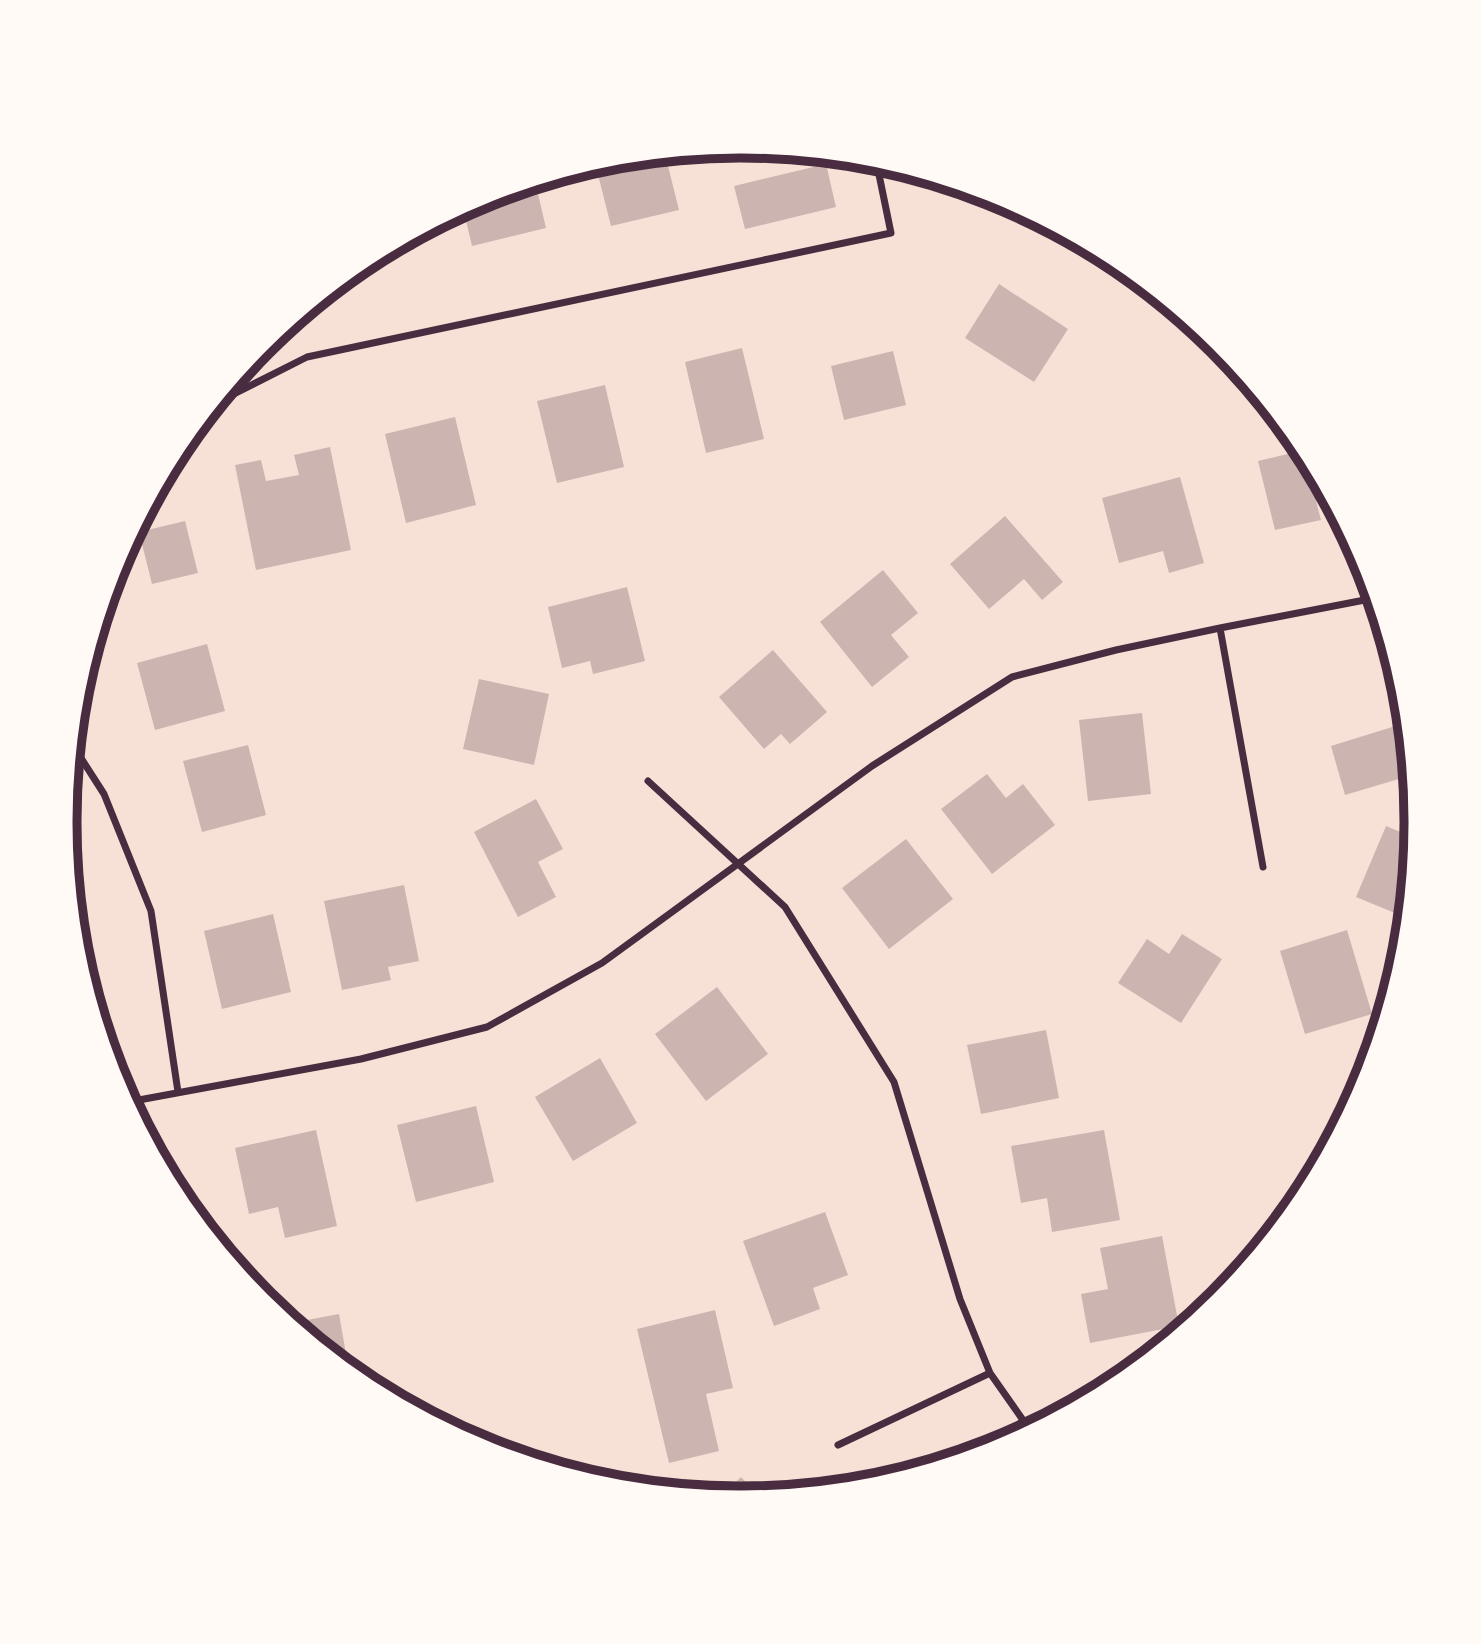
<svg xmlns="http://www.w3.org/2000/svg" width="1481" height="1644" viewBox="0 0 1481 1644" font-family="'Noto Sans',sans-serif">
<style>
.building{fill:#ccb4b1}
.lines{fill:none;stroke-linecap:round;stroke-linejoin:round}
.minor{stroke:#4a2c40;stroke-width:7}
.rim{fill:none;stroke:#4a2c40;stroke-width:9}
</style>
<rect width="100%" height="100%" fill="#f7e1d7"/>
<path class="building" d="M665,154L679,210L611,226L595,163L609,159Z
M826,164L836,207L745,229L734,186Z
M535,181L546,228L472,246L463,208L482,198Z
M988,194L999,198L1015,206L992,212Z
M412,235L415,249L362,263L365,260Z
M999,284L1068,329L1034,382L965,338Z
M742,348L764,439L706,453L685,362Z
M893,351L906,405L844,420L831,366Z
M1235,364L1254,388L1241,391Z
M605,385L624,467L557,483L537,401Z
M455,417L476,505L406,523L385,434Z
M330,447L351,550L256,570L235,465L261,460L266,481L299,475L294,455Z
M1304,450L1330,498L1316,501L1321,520L1275,530L1258,461Z
M1180,477L1204,563L1169,573L1163,551L1119,563L1102,498Z
M1005,516L1063,582L1042,600L1024,579L989,609L950,564Z
M185,521L198,573L152,584L139,532Z
M883,570L918,613L891,635L909,657L872,687L820,622Z
M114,571L121,590L107,595Z
M627,587L645,661L593,674L590,661L562,668L548,607Z
M207,644L225,711L155,730L137,663Z
M773,650L827,712L790,744L781,734L764,749L719,697Z
M479,679L549,694L534,765L463,749Z
M1142,713L1151,794L1088,801L1079,720Z
M1405,723L1412,775L1345,795L1331,746Z
M248,745L266,815L202,832L183,761Z
M987,774L1006,798L1023,784L1055,825L992,874L941,809Z
M536,799L563,849L538,862L556,897L518,917L474,832Z
M1386,826L1415,838L1407,918L1356,897Z
M906,839L953,899L889,949L842,888Z
M404,885L419,961L388,967L391,980L342,990L324,901Z
M273,914L291,992L222,1009L204,931Z
M1347,930L1372,1014L1305,1034L1280,951Z
M1182,934L1222,959L1181,1023L1118,983L1147,939L1169,954Z
M717,987L768,1054L706,1101L655,1034Z
M1046,1030L1059,1098L981,1114L967,1045Z
M600,1058L637,1123L573,1161L535,1097Z
M476,1106L494,1182L416,1202L397,1125Z
M316,1130L337,1226L285,1238L278,1207L249,1214L235,1148Z
M1104,1130L1120,1220L1052,1232L1047,1198L1021,1203L1011,1146Z
M825,1212L848,1275L813,1288L820,1309L774,1326L743,1241Z
M1162,1236L1179,1326L1090,1343L1081,1294L1108,1289L1100,1248Z
M715,1310L733,1388L706,1394L719,1451L669,1463L637,1329Z
M339,1314L349,1371L291,1323Z
M741,1477L759,1496L740,1498L722,1496Z"/>
<g class="lines">
<path class="minor" d="M214,404L307,357L891,233L876,160
M1220,628L1263,867
M72,744L104,794L151,911L178,1092
M648,781L785,907L894,1082L960,1299L990,1373L1030,1430
M128,1102L361,1059L487,1027L602,963L872,766L1012,677L1116,650L1220,628L1375,598
M838,1445L990,1373"/>
</g>
<path d="M0 0H1481V1644H0ZM740 158H741A663 663 0 0 1 1404 821V823A663 663 0 0 1 741 1486H740A663 663 0 0 1 77 823V821A663 663 0 0 1 740 158Z" fill="#fffaf5" fill-rule="evenodd"/>
<path class="rim" d="M740 158H741A663 663 0 0 1 1404 821V823A663 663 0 0 1 741 1486H740A663 663 0 0 1 77 823V821A663 663 0 0 1 740 158Z"/>
</svg>
